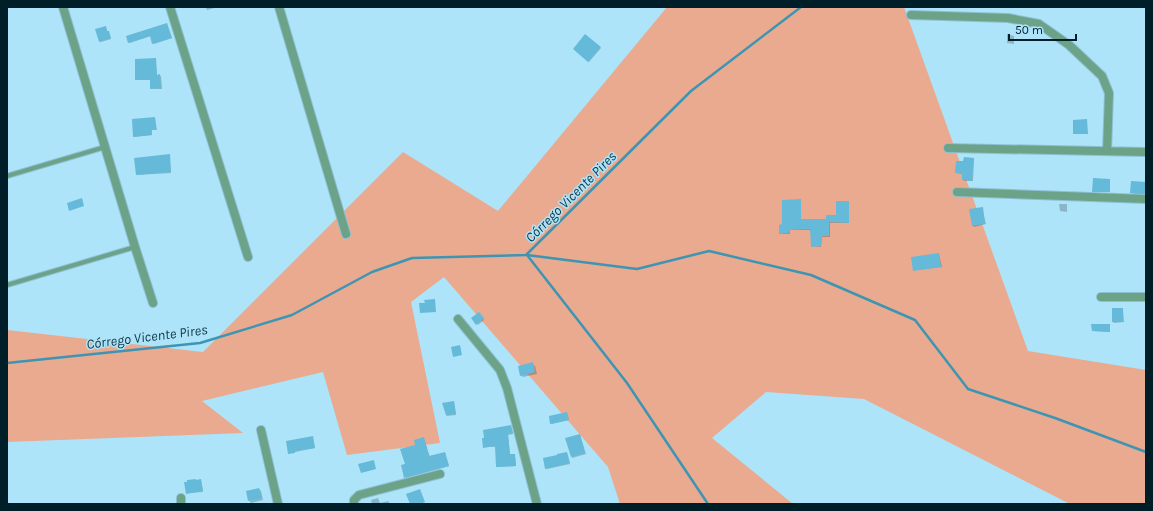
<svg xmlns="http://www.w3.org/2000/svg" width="1153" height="511" viewBox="0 0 1153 511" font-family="Karla,sans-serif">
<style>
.green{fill:#e9aa90}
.shadow{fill:#0003}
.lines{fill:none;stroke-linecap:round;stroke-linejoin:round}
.stream{stroke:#3d95b3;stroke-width:2.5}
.building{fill:#64bad8}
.lane-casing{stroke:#8ec0d3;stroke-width:6}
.street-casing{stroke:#8ec0d3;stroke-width:10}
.lane{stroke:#6ca288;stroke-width:4}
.street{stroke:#6ca288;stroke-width:8}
.labels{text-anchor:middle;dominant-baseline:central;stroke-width:3;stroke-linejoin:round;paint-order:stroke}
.water-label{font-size:14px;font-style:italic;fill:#0e3643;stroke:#ade4f9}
</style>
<rect width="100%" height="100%" fill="#ade4f9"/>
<path class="green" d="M667,7H904L1028,351L1146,370V504H1070L864,399L766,392L712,438L793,504H620L608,467L444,277L411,302L440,443L347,455L323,372L202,401L243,433L7,442V330L203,352L403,152L498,211Z"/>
<path class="shadow" d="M206,7H218L207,10Z
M167,25L172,38L154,44L151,36L130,43L129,42Z
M106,28L111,39L101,42L100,41Z
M1007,34L1014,36V44L1007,43Z
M585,35L601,48L589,62L574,49Z
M155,59L157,75L161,76L162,89H152L151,80H136Z
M155,118L157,130H152V135L134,137Z
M169,155L171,173L137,175Z
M974,159L973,181H964L963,174L956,173L957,162H964Z
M1146,182V195H1134L1132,193Z
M800,200L801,220H827L837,216L848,202L849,223H830V237H822L821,247L812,246L811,230H790V234H781L780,233L783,225Z
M1059,204H1067V212L1060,211Z
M982,208L986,224L974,227L973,226Z
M939,254L942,267L914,270Z
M1123,309L1124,322L1114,323L1113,322Z
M479,313L484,320L478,325L472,318Z
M1110,325V332L1093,331Z
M532,364L535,366L537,374L523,377L521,375Z
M454,402L456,415L447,416L446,415Z
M567,413L569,420L552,424L551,423Z
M511,427L513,434L508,435L510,455L515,456L516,466L498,467L496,447H484Z
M580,435L586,454L572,458V457Z
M312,437L315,448L295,452V453H289Z
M424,439L430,457L445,453L449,466L406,478L407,465L416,445Z
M567,454L570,464L547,469L546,468Z
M201,480L203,492L187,493L196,481Z
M259,489L261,491L263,500L251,503L249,500Z
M378,498L380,503L388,501L390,504H372L371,500Z"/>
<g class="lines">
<path class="stream" d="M527,255L637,269L709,251L811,275L915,320L968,389L1055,418L1146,452
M527,255L627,383L708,504
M7,363L200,343L292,315L372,272L412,258L526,255L691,91L801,7"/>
</g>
<path class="building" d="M167,23L172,38L152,44L150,36L128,43L126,36Z
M106,26L107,31H109L111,38L99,42L95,29Z
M585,34L601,47L588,62L573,49Z
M156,58L157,75L160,74L161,88L150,89V80H135V59Z
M155,117L156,129L151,130L152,135L133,137L132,119Z
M1087,119L1088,134H1073V120Z
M170,154L171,172L136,175L134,158Z
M964,157L974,158L972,181L962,180V173H955L956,161H963Z
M1093,178L1110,179V192H1092Z
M1131,181L1146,182V194L1130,193Z
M82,198L84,206L69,211L67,203Z
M801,199V219H826V215H836V201H849V223L829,222V236H822L821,246L811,247L810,229L790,230L789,233L779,234V225L782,224V200Z
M983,207L985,224L972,226L969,209Z
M939,253L941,267L913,271L911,257Z
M435,299L436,312L420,313L419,303H425L424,300Z
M1112,308H1123V322H1112Z
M479,312L484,318L476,325L471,318Z
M1091,324H1110V332L1092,331Z
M460,345L462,355L453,357L451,347Z
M533,362L535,372L520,376L518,366Z
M454,401L456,414L446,415L442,403Z
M567,412L569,420L550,424L549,416Z
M511,425L513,433L508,434L510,454H515L516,466L496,467L495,446L483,448L482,438H484L483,430Z
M580,434L585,453L571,457L565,438Z
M313,436L315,448L295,451V453L288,454L286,441Z
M424,437L429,456L445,452L449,466L404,478L401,465L405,464L400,449L415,445L414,440Z
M567,452L570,463L545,469L543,458L557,455V454Z
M374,460L376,469L361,473L358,464Z
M196,479V480L201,479L203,491L186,494L184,482H187V480Z
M259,488L262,498L248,501L246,491Z
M420,489L425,502L420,504H410L406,494Z"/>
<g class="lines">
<g class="lane-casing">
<path id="lane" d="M7,176L105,147
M7,285L135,247"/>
</g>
<g class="street-casing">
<path id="street" d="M63,7L135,247L153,303
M170,7L248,257
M279,7L346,234
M911,15L1008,18L1039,24L1069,45L1102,76L1109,93L1107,151
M948,148L1146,152
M957,192L1146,199
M1101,297H1146
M458,319L500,370L507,388L537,504
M261,430L278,504
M181,504V498
M354,504V500L359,495L440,474"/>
</g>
<use href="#lane" class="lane"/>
<use href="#street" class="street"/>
</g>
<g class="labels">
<g class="water-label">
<text transform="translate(571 197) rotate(-45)">Córrego Vicente Pires</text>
<text transform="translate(147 337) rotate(-7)">Córrego Vicente Pires</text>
</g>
</g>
<rect width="1153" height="511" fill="none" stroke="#001e28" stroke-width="16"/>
<path d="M1009 34v6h67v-6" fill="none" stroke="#001e28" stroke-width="2"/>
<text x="1015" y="34" font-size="12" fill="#001e28" stroke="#ade4f9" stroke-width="3" paint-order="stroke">50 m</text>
</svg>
